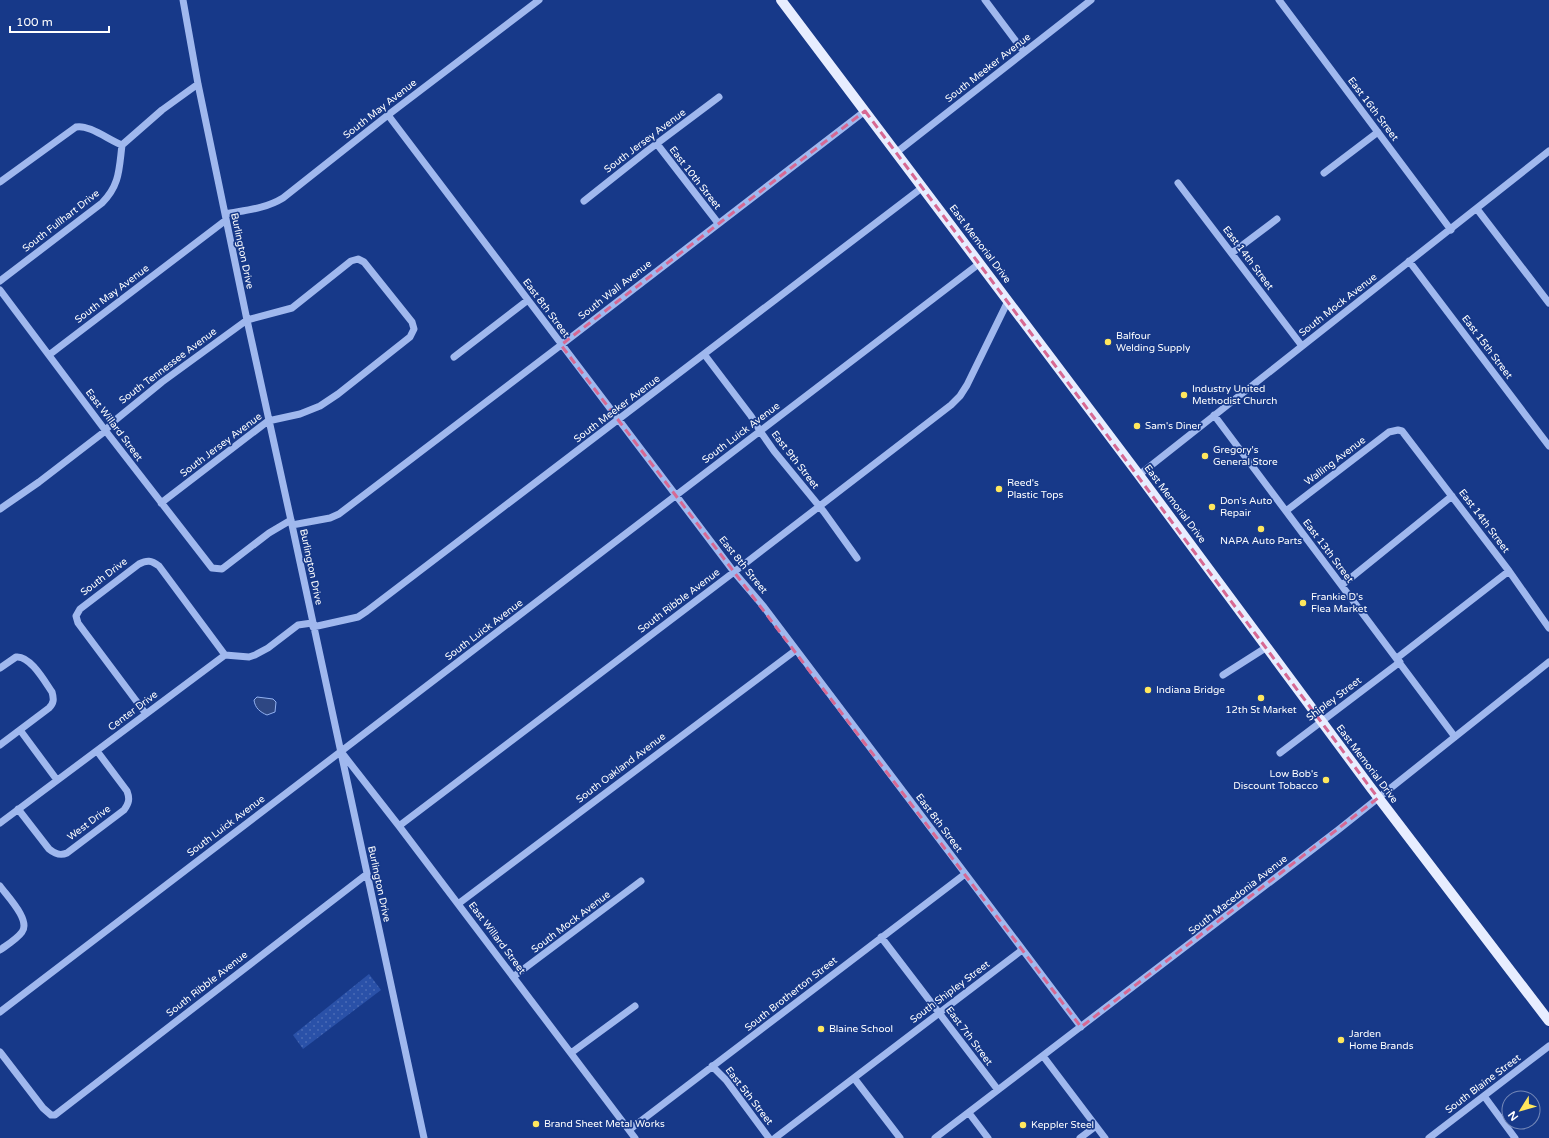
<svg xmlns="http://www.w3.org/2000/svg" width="1549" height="1138" viewBox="0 0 1549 1138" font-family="'Varela Round',sans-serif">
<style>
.park{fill:url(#park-dots)}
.water{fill:#2e4783;stroke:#92b1f1}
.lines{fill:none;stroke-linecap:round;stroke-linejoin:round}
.minor{stroke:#a0b8ee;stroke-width:7}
.major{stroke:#e7edff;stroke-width:10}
.marked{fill:none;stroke:#d76994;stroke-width:3;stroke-dasharray:8 5;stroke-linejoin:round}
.poi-dot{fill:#ffe75d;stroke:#173989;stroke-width:1.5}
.labels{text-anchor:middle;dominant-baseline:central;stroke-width:3.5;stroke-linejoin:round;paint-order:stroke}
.street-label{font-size:10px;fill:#fff;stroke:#173989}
.poi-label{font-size:10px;fill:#fff;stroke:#173989;text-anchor:start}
</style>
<defs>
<pattern id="park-dots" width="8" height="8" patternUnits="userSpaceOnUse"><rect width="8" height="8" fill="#2a51a8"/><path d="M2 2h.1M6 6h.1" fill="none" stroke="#4a6bb5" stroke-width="1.8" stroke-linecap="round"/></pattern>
</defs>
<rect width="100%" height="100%" fill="#173989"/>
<path class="park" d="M369,974L381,990L303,1049L293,1035Z"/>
<path class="water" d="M257,697L273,699L276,702L275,712L267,715C260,712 255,708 254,700Z"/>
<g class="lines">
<path class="minor" d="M183,0L198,84L247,320L292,525L424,1138
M985,0L1024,52
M1279,0L1451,230
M388,115L734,572L764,607L1081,1027
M657,144L718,223
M897,152L1091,0
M1324,173L1378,132
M0,182L76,127C88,124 109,140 122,145
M1178,183L1302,346
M584,201L647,151L719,97
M1477,209L1549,303
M225,214C246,210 265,209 283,198L388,115L539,0
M1232,253L1277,219
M1409,261L1549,446
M0,281L102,203C120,185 119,169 122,145L162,110L198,84
M0,290L105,430L212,568L222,569L269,533L291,520
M704,354L751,416L760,431L774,451L824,512L857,558
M49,355L226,220
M454,357L528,300
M1214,415L1455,737
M1139,475L1549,151
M0,509L39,482L104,432L113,422L162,382L247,320L292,308L351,261L358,259L364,262L412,322L414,329L410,337L338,394L320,406L300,414L268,421L161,503
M1286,511L1389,432L1398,430L1402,431L1509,571L1549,628
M292,525L330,518L339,514L561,345L865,111
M1342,585L1452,496
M313,627L358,617L367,611L923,187
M1397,658L1509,571
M0,668L16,657C30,655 45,682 52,692C54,699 54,703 49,708L0,745
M1223,675L1267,647
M146,714L78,623L76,616L80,609L139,564C147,560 151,560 159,566L225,655
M20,730L57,780
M342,753L399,826L635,1138
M1280,753L1400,662
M18,809L49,849C55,854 60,856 67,853L124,810C129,803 130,799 127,791L97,751
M0,823L225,655L249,657L255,655L268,648L298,625L312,623
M399,826L734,572L951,405L960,396L967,385L1008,301
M0,886C7,896 31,920 22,932C17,939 7,945 0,950
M458,904L796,650
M881,937L998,1090
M513,977L641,881
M0,1012L980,263
M0,1052L43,1108L51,1115H55L367,874
M571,1053L635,1006
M1043,1056L1105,1138
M712,1066L726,1080L769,1138
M854,1078L900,1138
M1484,1096L1515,1138
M969,1113L988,1138
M629,1130L965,874
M775,1138L1022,950
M935,1138L1338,830L1549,662
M1080,1138L1096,1126
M1429,1138L1549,1046"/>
<path class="major" d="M781,0L1139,475L1371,788L1549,1021"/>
</g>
<path class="marked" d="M865,111L1378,798L1081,1027L561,345Z"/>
<g class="poi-dot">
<circle cx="1108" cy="342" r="4"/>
<circle cx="1184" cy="395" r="4"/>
<circle cx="1137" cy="426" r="4"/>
<circle cx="1205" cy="456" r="4"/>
<circle cx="999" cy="489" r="4"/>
<circle cx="1212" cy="507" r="4"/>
<circle cx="1261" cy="529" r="4"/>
<circle cx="1303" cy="603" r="4"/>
<circle cx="1148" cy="690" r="4"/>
<circle cx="1261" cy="698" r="4"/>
<circle cx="1326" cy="780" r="4"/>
<circle cx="821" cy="1029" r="4"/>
<circle cx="1341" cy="1040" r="4"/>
<circle cx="536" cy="1124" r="4"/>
<circle cx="1023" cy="1125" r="4"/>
</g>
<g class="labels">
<g class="street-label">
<text transform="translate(988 68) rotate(-38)">South Meeker Avenue</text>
<text transform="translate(380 109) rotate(-38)">South May Avenue</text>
<text transform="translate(1373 109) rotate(53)">East 16th Street</text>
<text transform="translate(645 141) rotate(-37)">South Jersey Avenue</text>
<text transform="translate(695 178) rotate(52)">East 10th Street</text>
<text transform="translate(61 221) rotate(-38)">South Fullhart Drive</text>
<text transform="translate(980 244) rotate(53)">East Memorial Drive</text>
<text transform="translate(242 251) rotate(78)">Burlington Drive</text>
<text transform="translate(1248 258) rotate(53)">East 14th Street</text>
<text transform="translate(615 290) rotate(-38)">South Wall Avenue</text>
<text transform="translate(112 294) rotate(-37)">South May Avenue</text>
<text transform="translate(1338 305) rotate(-38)">South Mock Avenue</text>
<text transform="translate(546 308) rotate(53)">East 8th Street</text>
<text transform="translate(1487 347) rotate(53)">East 15th Street</text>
<text transform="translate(168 366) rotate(-37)">South Tennessee Avenue</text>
<text transform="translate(617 409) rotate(-37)">South Meeker Avenue</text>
<text transform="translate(114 425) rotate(53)">East Willard Street</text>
<text transform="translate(741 433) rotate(-37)">South Luick Avenue</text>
<text transform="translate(221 445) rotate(-37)">South Jersey Avenue</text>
<text transform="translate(795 460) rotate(52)">East 9th Street</text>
<text transform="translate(1335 461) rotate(-37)">Walling Avenue</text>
<text transform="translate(1175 504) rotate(53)">East Memorial Drive</text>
<text transform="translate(1484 521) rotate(53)">East 14th Street</text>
<text transform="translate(1328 551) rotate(53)">East 13th Street</text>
<text transform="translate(743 565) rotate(51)">East 8th Street</text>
<text transform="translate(311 567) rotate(78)">Burlington Drive</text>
<text transform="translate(104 577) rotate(-37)">South Drive</text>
<text transform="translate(679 601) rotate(-37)">South Ribble Avenue</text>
<text transform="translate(484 630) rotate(-37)">South Luick Avenue</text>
<text transform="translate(1334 699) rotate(-37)">Shipley Street</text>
<text transform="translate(133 711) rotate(-37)">Center Drive</text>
<text transform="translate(1367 764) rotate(53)">East Memorial Drive</text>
<text transform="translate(621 768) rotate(-37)">South Oakland Avenue</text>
<text transform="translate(89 823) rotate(-37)">West Drive</text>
<text transform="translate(939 823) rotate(53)">East 8th Street</text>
<text transform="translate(226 826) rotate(-37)">South Luick Avenue</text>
<text transform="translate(379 884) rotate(78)">Burlington Drive</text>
<text transform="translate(1238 895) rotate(-38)">South Macedonia Avenue</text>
<text transform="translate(571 922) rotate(-37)">South Mock Avenue</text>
<text transform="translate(497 938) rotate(53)">East Willard Street</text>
<text transform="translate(207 984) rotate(-38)">South Ribble Avenue</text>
<text transform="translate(950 992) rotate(-37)">South Shipley Street</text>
<text transform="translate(791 994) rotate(-38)">South Brotherton Street</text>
<text transform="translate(969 1036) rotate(53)">East 7th Street</text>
<text transform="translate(1483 1084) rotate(-37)">South Blaine Street</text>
<text transform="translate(749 1096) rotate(52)">East 5th Street</text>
</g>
<g class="poi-label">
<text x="1116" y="336">Balfour<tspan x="1116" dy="12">Welding Supply</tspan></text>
<text x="1192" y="389">Industry United<tspan x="1192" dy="12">Methodist Church</tspan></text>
<text x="1145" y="426">Sam's Diner</text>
<text x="1213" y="450">Gregory's<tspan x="1213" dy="12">General Store</tspan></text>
<text x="1007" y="483">Reed's<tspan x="1007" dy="12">Plastic Tops</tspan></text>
<text x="1220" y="501">Don's Auto<tspan x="1220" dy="12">Repair</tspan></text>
<text x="1261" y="541" text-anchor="middle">NAPA Auto Parts</text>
<text x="1311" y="597">Frankie D's<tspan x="1311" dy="12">Flea Market</tspan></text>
<text x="1156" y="690">Indiana Bridge</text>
<text x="1261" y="710" text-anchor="middle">12th St Market</text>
<text x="1318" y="774" text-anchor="end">Low Bob's<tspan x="1318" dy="12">Discount Tobacco</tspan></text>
<text x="829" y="1029">Blaine School</text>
<text x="1349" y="1034">Jarden<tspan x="1349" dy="12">Home Brands</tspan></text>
<text x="544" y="1124">Brand Sheet Metal Works</text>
<text x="1031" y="1125">Keppler Steel</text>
</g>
</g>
<g transform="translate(1521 1110) rotate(233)"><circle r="19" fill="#173989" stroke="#7488b8"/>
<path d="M0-3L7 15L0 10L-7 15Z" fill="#ffe75d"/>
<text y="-6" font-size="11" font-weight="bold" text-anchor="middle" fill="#ffffff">N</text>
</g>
<path d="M10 26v6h99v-6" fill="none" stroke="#ffffff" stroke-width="2"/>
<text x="16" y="26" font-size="12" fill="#ffffff" stroke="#173989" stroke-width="3" paint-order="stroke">100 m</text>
</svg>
